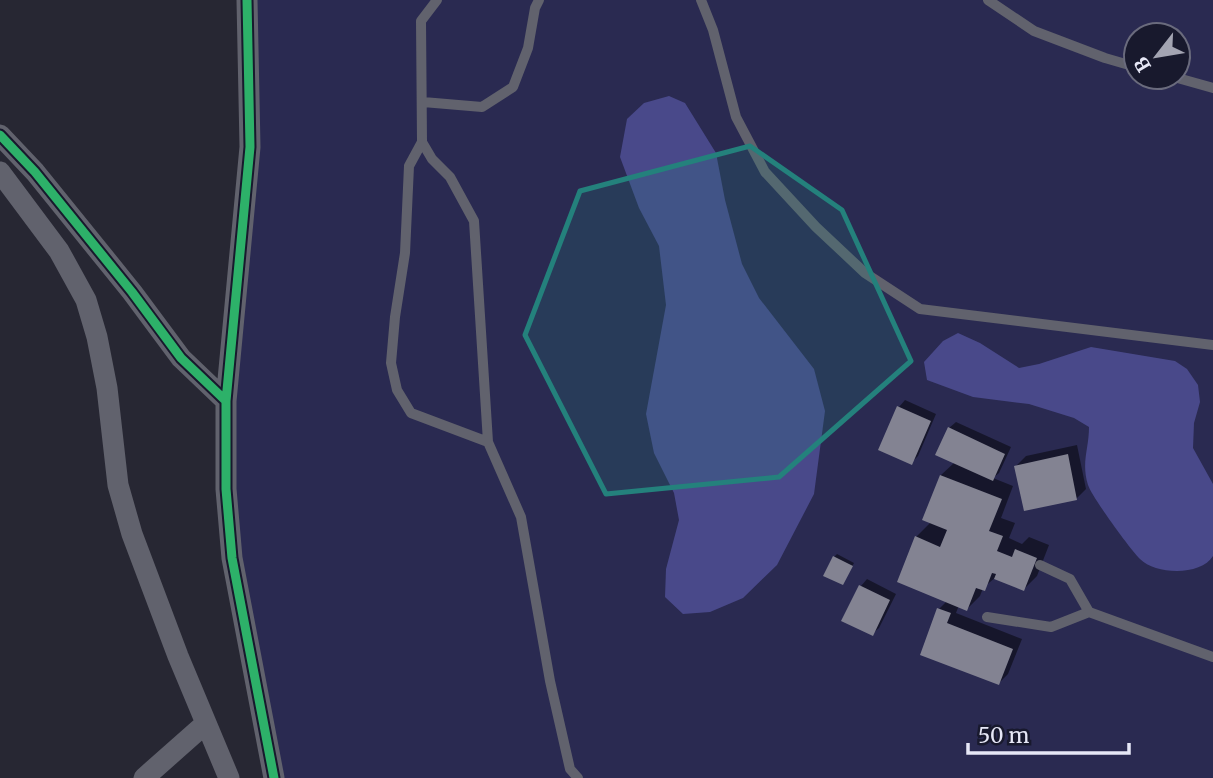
<svg xmlns="http://www.w3.org/2000/svg" width="1213" height="778" viewBox="0 0 1213 778" font-family="Merriweather,serif">
<style>
.green{fill:#2a2a51;fill-rule:evenodd}
.water{fill:#49498a}
.shadow{fill:#0007}
.building{fill:#838392}
.lines{fill:none;stroke-linecap:round;stroke-linejoin:round}
.service{stroke:#61626d;stroke-width:10}
.minor{stroke:#61626d;stroke-width:21}
.cycleway-casing{stroke:#18192d;stroke-width:13}
.cycleway{stroke:#2db169;stroke-width:9}
.marked{fill:#24817c;fill-opacity:0.2;stroke:#24817c;stroke-width:5;stroke-linejoin:round}
</style>
<rect width="100%" height="100%" fill="#272733"/>
<path class="green" d="M255,0H1213V778H282L239,558L233,487L234,404ZM1136,35H1178V77H1136Z"/>
<path class="water" d="M669,96L685,103L716,153L725,200L742,264L759,298L814,369L825,411L814,494L777,565L743,598L710,612L683,614L665,597L666,569L679,520L674,493L654,453L646,414L666,305L659,246L639,208L620,157L627,119L644,103Z
M958,333L980,343L1019,368L1039,364L1091,347L1175,361L1187,369L1198,385L1200,402L1194,423L1193,448L1213,484V556C1201,576 1156,575 1140,559C1130,549 1092,497 1088,485C1081,462 1089,449 1089,427L1074,418L1029,404L973,397L927,380L924,362L943,341Z"/>
<path class="shadow" d="M905,400L936,414L918,456L911,463L880,449L899,407Z
M956,422L1011,447L999,473L993,478L1013,486L1001,518L1015,523L1009,538L1022,544L1029,537L1049,545L1037,576L1024,589L996,577L983,588L980,596L967,609L959,605L956,613L1022,639L1008,674L999,683L922,654L939,609L947,601L916,537L931,522L941,475L955,462L949,428Z
M1077,445L1086,489L1077,498L1016,466L1026,456Z
M837,554L854,563L843,583L834,557Z
M867,579L896,594L879,628L872,634L844,620L861,586Z"/>
<path class="building" d="M897,406L931,421L912,465L878,450Z
M948,427L1005,454L993,481L935,455Z
M1068,454L1077,500L1024,511L1014,466Z
M940,475L1002,499L989,531L1003,536L997,551L1012,557L1015,549L1037,558L1024,591L994,579L996,574L992,573L985,591L976,588L967,611L897,582L915,536L940,547L947,530L922,520Z
M833,556L853,566L843,585L823,576Z
M859,585L890,600L873,636L841,621Z
M937,608L951,613L947,623L1013,649L999,685L920,655Z"/>
<g class="lines">
<path class="service" d="M437,0L421,21L422,142L432,159L450,177L474,221L488,442L521,517L550,681L570,769L578,778
M701,0L713,30L736,117L765,172L816,227L865,273L920,309L1213,345
M988,0L1034,31L1105,58L1136,67
M1174,77L1213,88
M423,102L482,107L513,87L528,48L535,8L539,0
M422,142L409,166L405,253L395,317L391,363L397,390L411,413L488,442
M1040,565L1070,579L1089,612L1213,657
M987,617L1051,627L1089,612"/>
<path class="minor" d="M247,0L250,147L226,401V489L232,558L274,778
M0,135L35,172L132,292L181,358L226,401
M0,172L59,251L86,300L97,337L107,388L118,485L132,534L178,656L229,778
M144,778L205,724"/>
<g class="cycleway-casing">
<path id="cycleway" d="M247,0L250,147L226,401V489L232,558L274,778
M0,135L35,172L132,292L181,358L226,401"/>
</g>
<use href="#cycleway" class="cycleway"/>
</g>
<path class="marked" d="M750,146L842,210L911,361L779,477L606,494L525,335L580,191Z"/>
<g transform="translate(1157 56) rotate(239)"><circle r="33" fill="#18192d" stroke="#6a6b7d" stroke-width="2"/>
<path d="M0-5L12 26L0 18L-12 26Z" fill="#a3a4b2"/>
<text y="-10" font-size="19" font-weight="bold" text-anchor="middle" fill="#e6e7f6">B</text>
</g>
<path d="M968 743v10h161v-10" fill="none" stroke="#e6e7f6" stroke-width="3.5"/>
<text x="978" y="743" font-size="21" fill="#e6e7f6" stroke="#18192d" stroke-width="5" paint-order="stroke">50 m</text>
</svg>
